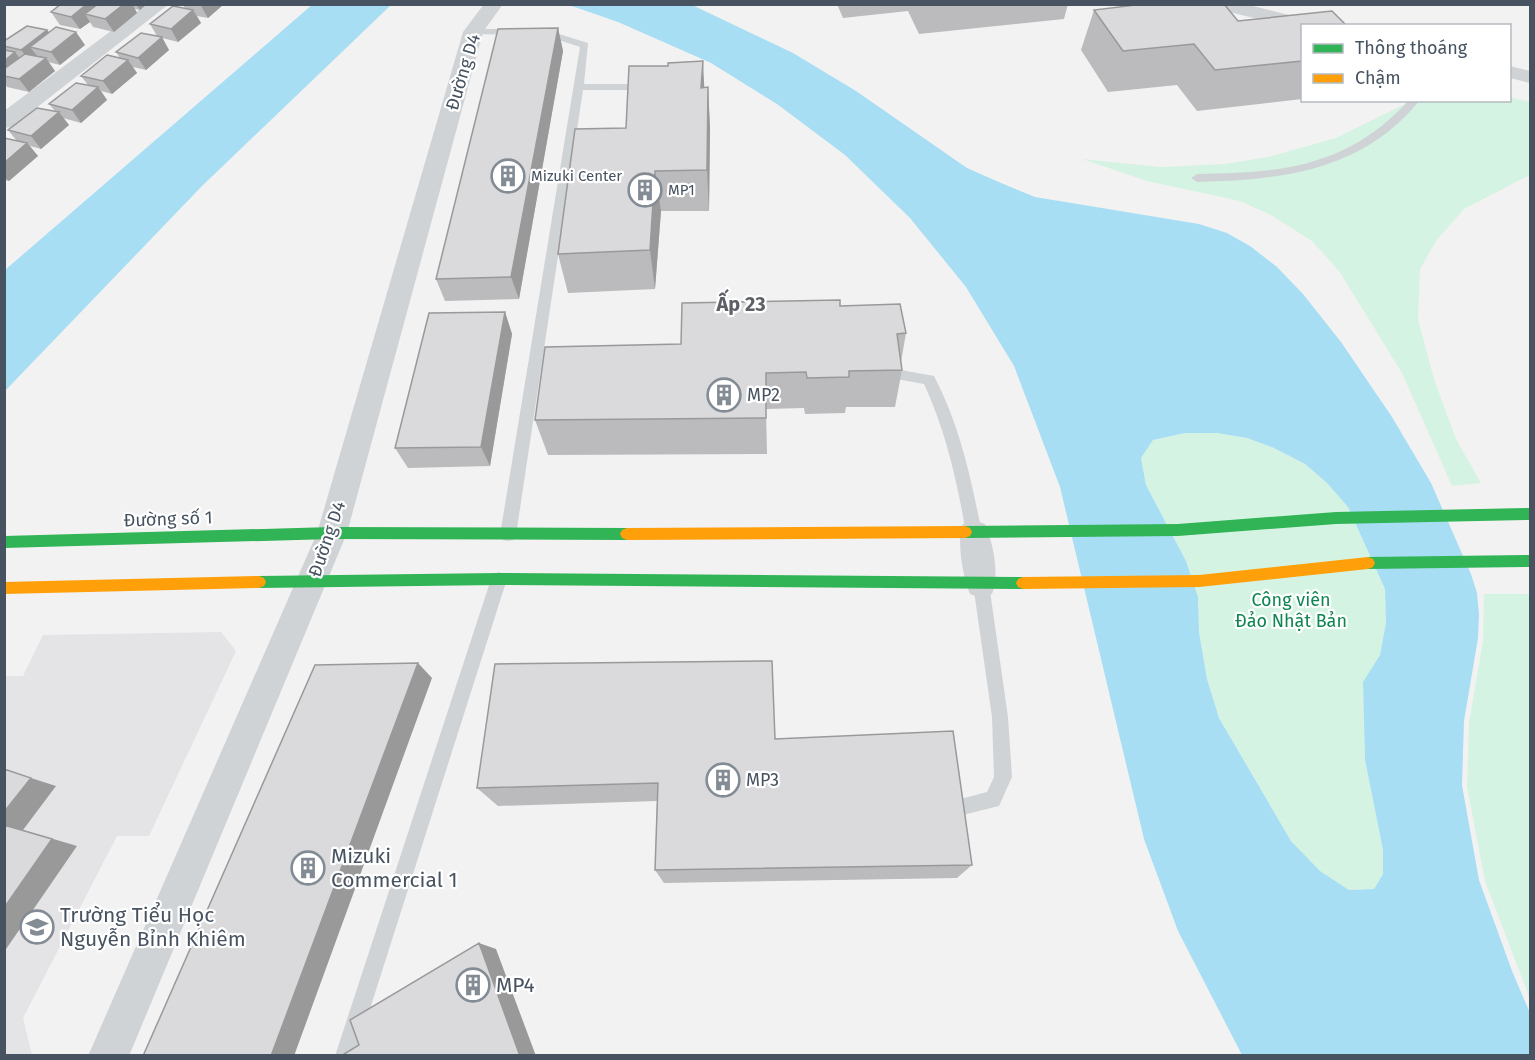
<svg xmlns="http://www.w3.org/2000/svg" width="1535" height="1060" viewBox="0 0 1535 1060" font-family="'Fira Sans',sans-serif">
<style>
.education{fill:#e4e3e5}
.green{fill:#d5f3e3}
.water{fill:#a7def3;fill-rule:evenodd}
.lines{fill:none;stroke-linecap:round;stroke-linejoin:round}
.lane{fill:#d0d3d6;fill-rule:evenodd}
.street{fill:#d0d3d6;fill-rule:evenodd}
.fast{fill:#30b455;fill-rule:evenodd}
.slow{fill:#ff9f0a;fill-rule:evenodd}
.wall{fill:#bbbbbd}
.shaded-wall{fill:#99999a}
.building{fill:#dadadc;stroke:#99999a;stroke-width:1.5}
.labels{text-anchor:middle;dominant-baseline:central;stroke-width:4.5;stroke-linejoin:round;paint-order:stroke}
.far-poi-label{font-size:15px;fill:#475361;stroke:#fff;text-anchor:start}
.street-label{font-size:18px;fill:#475361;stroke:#fff}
.poi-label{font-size:18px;fill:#475361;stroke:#fff;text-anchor:start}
.park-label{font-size:18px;fill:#0f8553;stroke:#fff}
.neighbourhood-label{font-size:20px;font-weight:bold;fill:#5d6167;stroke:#fff}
.near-poi-label{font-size:21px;fill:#475361;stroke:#fff;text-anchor:start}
</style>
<rect width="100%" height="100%" fill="#f3f2f2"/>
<path class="education" d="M221,632L236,651L149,836H117L23,1018L32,1055L5,1056V676H23L43,635Z"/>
<path class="green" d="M1510,97L1530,102V175L1464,209L1436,241L1420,269L1418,319L1434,379L1456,439L1481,483L1452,486L1402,373L1339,271L1312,241L1271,215L1240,201L1147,181L1082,159L1160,167L1225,164L1268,157L1336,138L1411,101L1510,100Z
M1185,433H1217L1247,438L1274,448L1305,464L1327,483L1348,507L1385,589L1386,623L1380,655L1363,683L1365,760L1383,850V874L1374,889L1349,890L1320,871L1291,841L1219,718L1207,679L1199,632L1198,597L1186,561L1146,485L1141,458L1153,440Z
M1484,594H1530V999L1485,881L1467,787L1469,723L1483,641Z"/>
<path class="water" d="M313,4L391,5L202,186L5,391V270Z
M690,4L793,53L856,91L967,168L1001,183L1035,197L1199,224L1227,233L1250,246L1277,267L1303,294L1341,342L1392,417L1431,483L1471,574L1477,593L1479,614L1478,638L1464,721L1462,785L1479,880L1512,971L1530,1013V1055H1242L1178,931L1144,839L1060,487L1014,366L966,287L910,218L845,155L777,104L711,63L618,22L569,5ZM1185,433H1217L1247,438L1274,448L1305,464L1327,483L1348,507L1385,589L1386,623L1380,655L1363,682L1365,760L1383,850V874L1374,889L1349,890L1320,871L1291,841L1219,718L1207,679L1199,632L1198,597L1186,561L1146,485L1141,458L1153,440Z"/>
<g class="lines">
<path class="lane" d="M473,29H516L521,32L516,35L470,34V30Z
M543,29L588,43L584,84H648L653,87L648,90H583L516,535L513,540L508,541L503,540L500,535L580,47L540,34V30Z
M1409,100H1420C1363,171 1282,180 1197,182L1191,178L1197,174C1282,173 1348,167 1409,100Z
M901,370L934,376C960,425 971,479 982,533L979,538L974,539L969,538L966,533C957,481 946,432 924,384L896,379L894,375L896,371Z
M499,572L504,574L507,579L355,1056H335L491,579L494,574Z
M981,577L987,579L989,584L1008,717L1012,777L999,806L959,816L953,813L950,807L953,801L987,792L994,777L992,717L973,584L975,579Z"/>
<path class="street" d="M147,4H169L12,127L4,128V111Z
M484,4H503L483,32L347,533L129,1056H88L317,533L463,32Z
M1211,4H1245L1317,22L1319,26H1302V30L1213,8Z
M1510,66L1530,71V83L1510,78Z
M974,520L985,524C993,542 1000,576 992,594L981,598L970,594C963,578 956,540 963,524Z"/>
<path class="fast" d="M1530,508V520L1336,524L1178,536L965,538L960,536L958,532L960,528L965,526L1178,524L1336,512Z
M332,527L627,528L632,530L634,534L632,538L627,540L332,539L4,548V536Z
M1530,555V567L1368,569L1363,567L1361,563L1363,559L1368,557Z
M499,573L1023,577L1028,579L1030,583L1028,587L1023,589L499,585L259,588L254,586L252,582L254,578L259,576Z"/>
<path class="slow" d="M965,526L970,528L972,532L970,536L965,538L627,540L622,538L620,534L622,530L627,528Z
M1368,557L1373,559L1375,563L1373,567L1368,569L1199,587L1023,589L1018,587L1016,583L1018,579L1023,577L1199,575Z
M259,576L264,578L266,582L264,586L259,588L4,594V582Z"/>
</g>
<path class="wall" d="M61,4H147L140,10L135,9L137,13L114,32L93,27L90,22L80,29L60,25L51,12Z
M182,4H224L208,18L197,16L201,23L178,42L162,38L169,50L146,70L133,67L137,73L112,94L101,91L107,100L81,123L63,118L69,125L41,149L30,146L38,156L9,181L4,180L5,138L17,141L8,130L55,111L49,104L88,85L81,76L120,58L116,52L157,36L150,24L185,8Z
M837,4H1068L1064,19L919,34L908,11L843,18Z
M1094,10L1302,26V99L1197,111L1177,85L1108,92L1081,50Z
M558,28L563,51L519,299L445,301L436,279Z
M47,30L49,32L85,45L60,65L48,62L55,71L29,92L7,87L4,83V41Z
M708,87L710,128L709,211H661L655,289L568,293L558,254L626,128L705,88Z
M840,306L906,333L901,362L902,370L895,407H846L845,413L805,414L804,408L766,409L767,454L548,455L535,420L681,344Z
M505,312L512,334L490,466L408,468L395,448Z
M775,739L972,865L957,878L664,883L655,870L657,801L498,806L477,788Z"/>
<path class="shaded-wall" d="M87,4H100L85,14L90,22L80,29L71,17Z
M124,4H132L137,13L114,32L105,19Z
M136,4H147L140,10Z
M202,4H224L208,18L201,6Z
M193,10L201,23L178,42L171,29Z
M558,28L563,51L519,299L511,277Z
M47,30L56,42L30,47L38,57L31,62L21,50Z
M76,32L85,45L60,65L51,52Z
M162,37L169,50L146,70L138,58Z
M15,52L25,65L4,76V61Z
M46,58L55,71L29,92L19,79Z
M128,60L137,73L112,94L103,81Z
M703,61L705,102L701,88Z
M98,87L107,100L81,123L72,110Z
M708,87L710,128L709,211L707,170Z
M59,112L69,125L41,149L31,136Z
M27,143L38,156L9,181L4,177V163Z
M655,171L661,211L655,289L650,250Z
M505,312L512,334L490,466L481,447Z
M418,663L432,678L294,1056H271Z
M31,778L56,786L23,830L77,846L4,952V812Z
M479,943L496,949L536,1056H520Z"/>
<path class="building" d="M61,4H87L71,17L51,12Z
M98,4H124L105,19L85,14Z
M1144,4H1224L1238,21L1332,11L1347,26H1302V61L1215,70L1194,44L1123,51L1094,10Z
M173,6L193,10L171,29L150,24Z
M27,26L47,30L21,50L4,46V41Z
M56,27L76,32L51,52L30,47Z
M558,28L511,277L436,279L498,29Z
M141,33L162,37L138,58L116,52Z
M4,50L15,52L4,61Z
M25,54L46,58L19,79L4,76V69Z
M107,55L128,60L103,81L81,76Z
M703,61L701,88L708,87L707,170L655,171L650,250L558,254L575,129L626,128L629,66H668V63Z
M76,83L98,87L72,110L49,104Z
M37,108L59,112L31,136L8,130Z
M4,138L27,143L4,163Z
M840,300V306L900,304L906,333L897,334L902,370L849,371V377L807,378L806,372L766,373V418L535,420L545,347L681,344L682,303Z
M505,312L481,447L395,448L429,313Z
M772,661L775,739L953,731L972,865L655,870L658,783L477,788L495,664Z
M418,663L271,1056H143L315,665Z
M4,769L31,778L4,812Z
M4,825L52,839L4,908Z
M479,943L520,1056H345L344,1054L359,1045L350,1020Z"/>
<defs>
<g id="building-ring" transform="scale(1.725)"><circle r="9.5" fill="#fff" stroke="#838b94" stroke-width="1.5"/><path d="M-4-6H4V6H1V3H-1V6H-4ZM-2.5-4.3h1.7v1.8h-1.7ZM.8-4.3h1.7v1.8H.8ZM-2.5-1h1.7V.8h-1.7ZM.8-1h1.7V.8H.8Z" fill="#838b94"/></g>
<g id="school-ring" transform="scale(1.725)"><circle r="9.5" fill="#fff" stroke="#838b94" stroke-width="1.5"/><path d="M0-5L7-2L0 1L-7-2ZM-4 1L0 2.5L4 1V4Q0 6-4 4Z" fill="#838b94"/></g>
</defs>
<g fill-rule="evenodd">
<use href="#building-ring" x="508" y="176"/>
<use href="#building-ring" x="645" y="190"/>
<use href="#building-ring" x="724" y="395"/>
<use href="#building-ring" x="723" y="780"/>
<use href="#building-ring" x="308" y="868"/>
<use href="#school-ring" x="37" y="927"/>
<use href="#building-ring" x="473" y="985"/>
</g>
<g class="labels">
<g class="far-poi-label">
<text x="531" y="176">Mizuki Center</text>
<text x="668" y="190">MP1</text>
</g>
<g class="street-label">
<text transform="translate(463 72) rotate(-73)">Đường D4</text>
<text transform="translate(168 519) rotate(-2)">Đường số 1</text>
<text transform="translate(327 539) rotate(-71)">Đường D4</text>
</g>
<g class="poi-label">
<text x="747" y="395">MP2</text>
<text x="746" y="780">MP3</text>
</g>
<g class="park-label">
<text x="1291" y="600">Công viên<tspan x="1291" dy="21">Đảo Nhật Bản</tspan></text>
</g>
<g class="neighbourhood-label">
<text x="741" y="304">Ấp 23</text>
</g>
<g class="near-poi-label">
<text x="331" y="856">Mizuki<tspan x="331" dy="24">Commercial 1</tspan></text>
<text x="60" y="915">Trường Tiểu Học<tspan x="60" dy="24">Nguyễn Bỉnh Khiêm</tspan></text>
<text x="496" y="985">MP4</text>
</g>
</g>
<rect width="1535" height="1060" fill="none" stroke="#475361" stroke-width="12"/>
<rect x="1301" y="24" width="210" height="78" fill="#ffffff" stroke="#b5bac0" stroke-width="1.5"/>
<rect x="1313" y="44" width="30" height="9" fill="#30b455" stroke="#b5bac0" stroke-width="1.5"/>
<text x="1355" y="54" font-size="18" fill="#475361">Thông thoáng</text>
<rect x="1313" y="74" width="30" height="9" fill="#ff9f0a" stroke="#b5bac0" stroke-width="1.5"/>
<text x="1355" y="84" font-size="18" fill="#475361">Chậm</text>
</svg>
